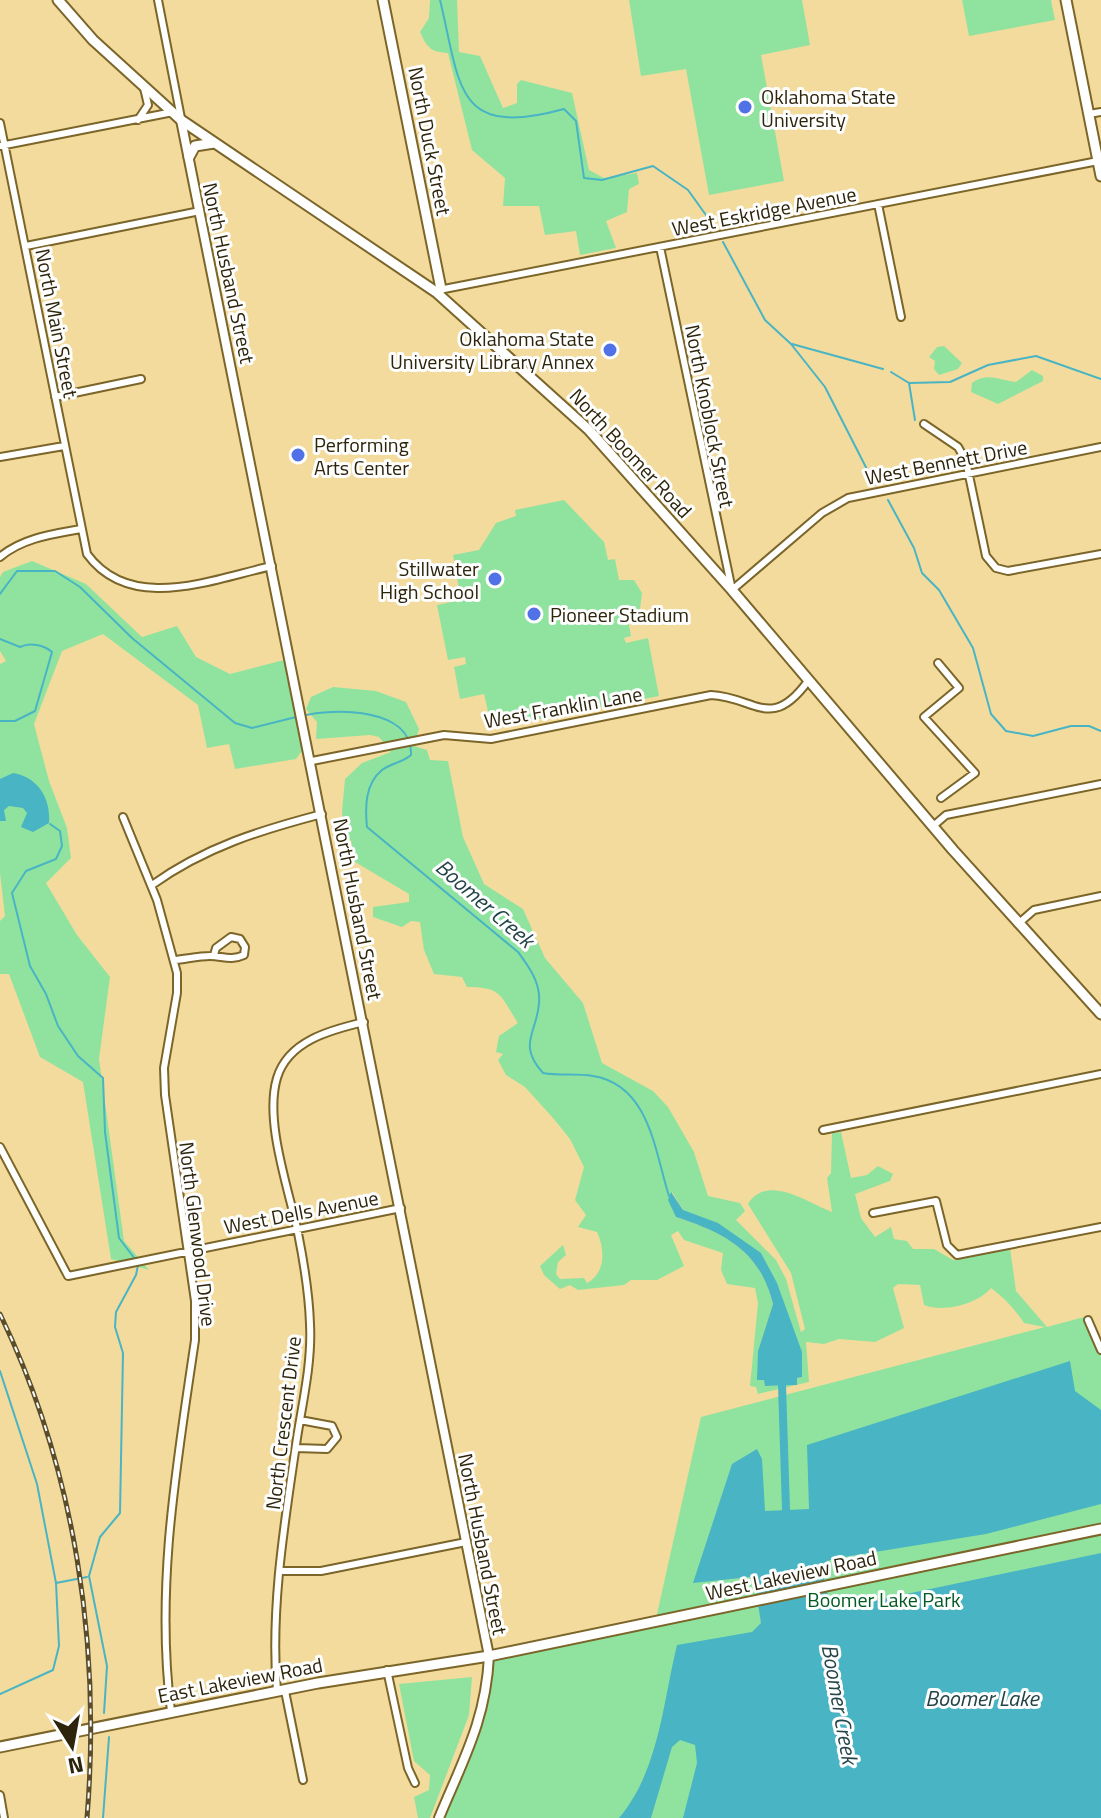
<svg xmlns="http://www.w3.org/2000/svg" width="1101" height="1818" viewBox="0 0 1101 1818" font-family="'Titillium Web',sans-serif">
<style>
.green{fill:#90e39f;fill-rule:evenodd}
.water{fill:#49b4c3}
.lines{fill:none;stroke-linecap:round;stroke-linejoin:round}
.stream{stroke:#49b4c3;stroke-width:2}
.canal{stroke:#49b4c3;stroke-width:8}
.minor-casing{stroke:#7b6529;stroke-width:10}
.tertiary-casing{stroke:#7b6529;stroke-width:12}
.secondary-casing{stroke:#7b6529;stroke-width:13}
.minor{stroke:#fff;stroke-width:6}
.tertiary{stroke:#fff;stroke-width:8}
.secondary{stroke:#fff;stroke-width:9}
.rail-casing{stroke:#594d2c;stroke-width:5}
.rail{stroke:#fefefe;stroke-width:2;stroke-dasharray:6;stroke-linecap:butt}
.poi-dot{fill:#5171e6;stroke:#fefefe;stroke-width:3}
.labels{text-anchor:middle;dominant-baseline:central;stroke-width:6;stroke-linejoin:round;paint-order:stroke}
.poi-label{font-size:20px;fill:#2d240b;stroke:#fefefe;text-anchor:start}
.street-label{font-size:20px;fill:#2d240b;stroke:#fefefe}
.park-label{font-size:20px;fill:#005a22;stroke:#fefefe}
.water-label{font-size:22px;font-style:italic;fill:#244449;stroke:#fefefe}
</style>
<rect width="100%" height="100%" fill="#f3db9d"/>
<path class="green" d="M430,0H457L459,52L480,56L503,108L517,103V84L521,80L572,93L589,170L604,178L637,173L639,184L629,189L627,212L606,221L616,248L580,255L576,231L545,235L539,206H503L505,178L472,150L448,53C431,52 427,48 420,32L429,18Z
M629,0H802L810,45L761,55L784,181L709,195L686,69L641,76Z
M962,0H1051L1055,20L969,36Z
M944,346L962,363L958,369L939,375L934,369L935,361L929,357L937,347Z
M1032,370L1043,376V381L998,404L971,392L972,383C987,372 999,380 1016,382Z
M564,500L604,542L608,560L615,559L619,580H634L642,593L640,609L627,614L631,636L624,638L626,643L648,638L659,696L492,728L484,694L460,699L454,667L466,664L465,657L448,660L437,605L461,600L453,555L479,550L496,523L516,516L515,510Z
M32,561L86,584L142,637L177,626L196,657L230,674L284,660L302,751L296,759L235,769L229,744L207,748L198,705L103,634L62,651L34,724L49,781L67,828L71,858L46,883L77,935L110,977L99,1059L124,1241L149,1270L111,1259L83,1082L40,1057L9,974H0V921L5,916L0,873V664L6,661L0,651V577L3,572Z
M333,687L376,691L406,702L419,729L414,746L427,750L430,760L448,761L463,837L484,884L523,909L545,958L583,1003L602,1063L653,1091L668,1107L694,1152L708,1196L740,1203L745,1211L736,1220L776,1260L786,1279L801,1332L805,1329L791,1273L748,1204C767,1173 808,1203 832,1212L827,1178L831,1173L832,1133L841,1132L851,1178L867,1175L878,1166L893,1174L890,1181L855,1194L861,1218L875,1237L891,1227L894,1239L907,1241L913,1249H934L953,1260L1010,1248L1016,1291L1047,1327L1084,1317L1101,1346V1818H439L479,1730L489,1657L655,1623L701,1417L1045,1327L1024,1323C1016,1310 1003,1297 991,1288C978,1304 943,1313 924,1305L920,1285L898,1284L893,1288L904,1328L875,1342L839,1339L824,1344L806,1342L809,1382L758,1394L756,1387L750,1386L758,1303L755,1288L727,1284L721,1270L723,1253L684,1240L678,1231L671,1235L684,1266L657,1280H631L624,1285L578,1290L570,1285L560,1289L544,1275L540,1266L563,1245L566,1255L558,1262L556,1274L560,1279L584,1278L587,1283C606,1273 605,1249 597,1232L578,1227L586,1215L575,1200L584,1167L570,1139L553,1118L525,1087L506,1075L498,1060L503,1054L496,1052L499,1036L518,1023C500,996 503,987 467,987L462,977L434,974L424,950L420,922L411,921L402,927L373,917V907L409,902V894L355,862L351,841L344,833L342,811L345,779L362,763L391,752L379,737L370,735L316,739L317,722L306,709L311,697ZM672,1192L683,1210L761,1253L798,1343L802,1377L797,1378V1385L766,1386L765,1379L758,1380V1351L773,1304C760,1251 725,1233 676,1217Z
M472,1677L469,1715L430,1818H418L414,1797L429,1790L430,1775L414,1761L399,1684Z"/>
<path class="water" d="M13,773C37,777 51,797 49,823L33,832L21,827L27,813L23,808L9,806L4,810L6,821H0V779Z
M671,1192L683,1210L718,1223L761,1253L777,1283L802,1352V1377L797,1378V1385L765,1386L764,1380H757L758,1351L773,1304C760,1251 725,1233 676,1217L668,1200Z
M1070,1361L1075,1391L1101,1410V1504L986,1534L838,1558L827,1561L822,1572L831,1607L835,1609L1101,1553V1818H683L697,1763L695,1745L680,1740L672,1747L651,1818H619C659,1771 663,1702 677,1645L752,1632L761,1623L755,1585L750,1577L693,1583L732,1464L757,1449L762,1459L765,1511L809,1509L807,1445Z"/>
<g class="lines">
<path class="stream" d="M440,0C461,86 454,139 564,109L576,121L584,178L602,180L653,166L688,190L716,229
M723,242L765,320L791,344L825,387L875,485
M792,344L883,369
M891,372L909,383L915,420
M909,383L950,382L988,365L1036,356L1101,379
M888,500L914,548L922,573L939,590L973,648L991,714L1006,731L1033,736L1071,726H1089L1101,731
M0,594L17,571H55L80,587L132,638L235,723L252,728L296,717
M0,639L20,647C30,642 44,645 52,652L35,711L15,721H0
M302,716C333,708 413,707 411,755C402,763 391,763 382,770C365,784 365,807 367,827L518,952C529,967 541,983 539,1003C537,1033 517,1044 543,1073C560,1076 577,1073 593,1076C650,1085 655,1153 669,1196
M50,824L60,831L62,846L56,859L26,871L12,893L30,966L46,994L58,1026L78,1056L103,1078L105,1132L119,1238L135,1259
M0,1371L37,1484L56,1583
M0,1694L53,1670L59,1646L56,1583L87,1577
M104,1713L107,1666L89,1576L100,1537L120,1513L123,1353L115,1327L116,1312L136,1275L138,1265
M103,1818L109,1737"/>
<path class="canal" d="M782,1385L786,1510"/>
<g class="minor-casing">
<path id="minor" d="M158,0L181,118
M1089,114L1101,112
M138,120L148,105L144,88
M0,123L87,554C131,614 212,579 272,566
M0,146L173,112
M878,204L901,317
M26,246L200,211
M660,247L732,590L822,513L848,498L1101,447
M439,290L1098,161
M55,397L141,379
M924,424L958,447L966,461L986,556L996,568L1008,571L1101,554
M0,457L64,446
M0,557C22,538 53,534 81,529
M938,663L959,688L924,717L975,773L941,798
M312,761L444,735L491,739L711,695C755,697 771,732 808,681
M123,817L157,900L177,973V993L164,1068L165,1095L195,1301V1340C177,1463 155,1587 171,1711
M932,827L946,815L1101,784
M152,885C205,847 261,830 322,814
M1018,924L1034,910L1101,896
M175,960C186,959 199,956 210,956C222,956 231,961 244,955L245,947L240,939L231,937L216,948L214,955
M823,1130L1101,1074
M0,1147L68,1276L401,1208
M873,1213L936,1201L947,1245L957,1255L1101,1227
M1088,1320L1101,1350
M296,1448L327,1449L337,1437L332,1426L300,1420
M281,1571H321L466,1542
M387,1670L408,1768L415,1783
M277,1691C270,1608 285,1520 297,1438C303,1400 312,1362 310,1324C309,1293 304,1263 298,1233C289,1190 264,1121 277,1078C288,1041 330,1030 364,1022
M285,1691L303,1780
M0,1795L4,1818"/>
</g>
<g class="tertiary-casing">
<path id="tertiary" d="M181,120L489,1656C486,1720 463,1760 439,1818"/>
</g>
<g class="secondary-casing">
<path id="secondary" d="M58,0L93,40L181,120L436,292L589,430L732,590L953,850L1101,1014
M383,0L441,289
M1066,0L1101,176
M189,157L195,146L214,143
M0,1747L318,1683L489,1656L1101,1529"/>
</g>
<use href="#minor" class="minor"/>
<use href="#tertiary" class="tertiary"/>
<use href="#secondary" class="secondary"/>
<g class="rail-casing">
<path id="rail" d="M0,1314C76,1471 101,1646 87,1818"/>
</g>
<use href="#rail" class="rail"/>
</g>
<g class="poi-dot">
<circle cx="745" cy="107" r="8"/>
<circle cx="610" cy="350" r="8"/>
<circle cx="298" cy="455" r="8"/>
<circle cx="495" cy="579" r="8"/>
<circle cx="534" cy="614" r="8"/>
</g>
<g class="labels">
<g class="poi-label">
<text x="761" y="96">Oklahoma State<tspan x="761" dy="23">University</tspan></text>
<text x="594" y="338" text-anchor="end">Oklahoma State<tspan x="594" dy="23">University Library Annex</tspan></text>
<text x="314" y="444">Performing<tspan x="314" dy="23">Arts Center</tspan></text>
<text x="479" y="568" text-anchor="end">Stillwater<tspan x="479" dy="23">High School</tspan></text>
<text x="550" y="614">Pioneer Stadium</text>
</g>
<g class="street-label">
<text transform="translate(430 141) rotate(79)">North Duck Street</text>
<text transform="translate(764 211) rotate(-11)">West Eskridge Avenue</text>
<text transform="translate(229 273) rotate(78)">North Husband Street</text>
<text transform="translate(57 323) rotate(79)">North Main Street</text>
<text transform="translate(710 416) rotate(79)">North Knoblock Street</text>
<text transform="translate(631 453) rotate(47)">North Boomer Road</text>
<text transform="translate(946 462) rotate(-11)">West Bennett Drive</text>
<text transform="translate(563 707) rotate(-10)">West Franklin Lane</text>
<text transform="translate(358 909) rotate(79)">North Husband Street</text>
<text transform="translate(301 1212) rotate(-11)">West Dells Avenue</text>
<text transform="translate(198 1234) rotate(83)">North Glenwood Drive</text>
<text transform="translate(283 1423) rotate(-83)">North Crescent Drive</text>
<text transform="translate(483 1544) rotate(79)">North Husband Street</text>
<text transform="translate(791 1575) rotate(-12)">West Lakeview Road</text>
<text transform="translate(240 1680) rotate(-11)">East Lakeview Road</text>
</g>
<g class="park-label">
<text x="884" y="1599">Boomer Lake Park</text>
</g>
<g class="water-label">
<text transform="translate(485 903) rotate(41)">Boomer Creek</text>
<text x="982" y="1698">Boomer Lake</text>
<text transform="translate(840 1704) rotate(80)">Boomer Creek</text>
</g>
</g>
<g transform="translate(72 1746) rotate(169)" stroke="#fefefe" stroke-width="6" paint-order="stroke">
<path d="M0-6L14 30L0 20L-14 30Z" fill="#2d240b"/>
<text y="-12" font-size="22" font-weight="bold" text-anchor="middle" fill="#2d240b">N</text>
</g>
</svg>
